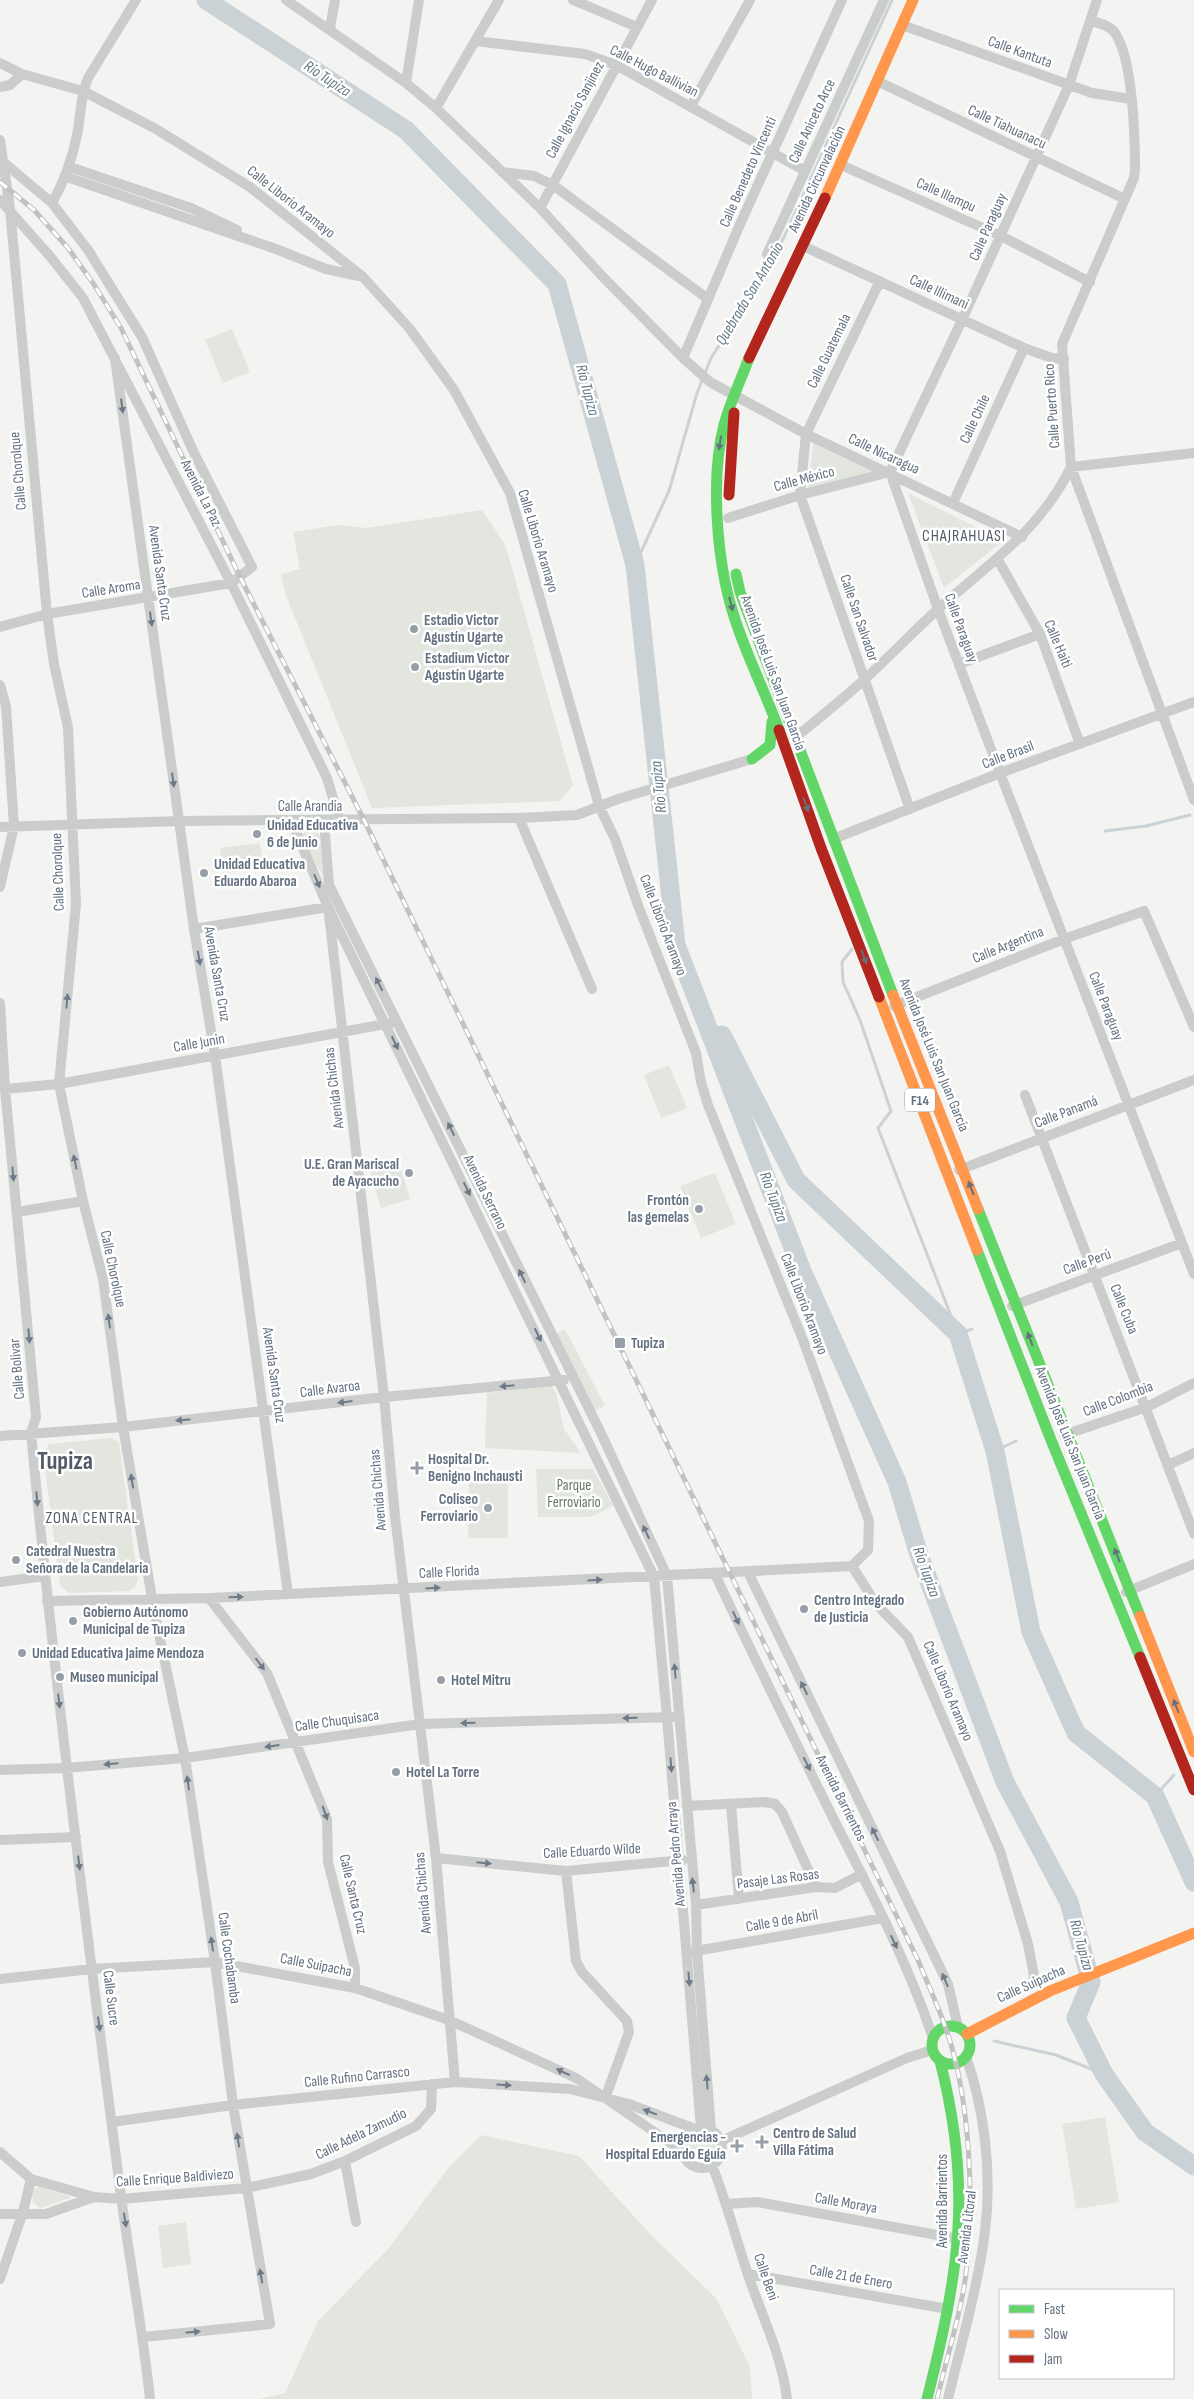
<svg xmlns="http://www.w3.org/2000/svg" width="1194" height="2399" viewBox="0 0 1194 2399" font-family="'Sofia Sans Condensed',sans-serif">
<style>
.green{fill:#e2e6df}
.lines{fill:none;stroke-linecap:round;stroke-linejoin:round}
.stream{stroke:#cbd2d5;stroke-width:3}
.river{stroke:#cbd2d5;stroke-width:19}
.street{stroke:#cbcccc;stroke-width:10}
.fast{stroke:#63d668;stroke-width:11}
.slow{stroke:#ff974d;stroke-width:11}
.jam{stroke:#b3261e;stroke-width:11}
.rail-casing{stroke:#c1c2c2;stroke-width:5}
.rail{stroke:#fff;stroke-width:3;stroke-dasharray:9;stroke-linecap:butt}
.oneway{fill:#6e7a88}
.oneway2{fill:#647181}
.poi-dot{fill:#969ea8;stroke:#fff;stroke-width:2}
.labels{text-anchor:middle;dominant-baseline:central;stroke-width:5;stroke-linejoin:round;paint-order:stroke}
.shield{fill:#fff;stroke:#929ca7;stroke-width:1}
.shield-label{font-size:14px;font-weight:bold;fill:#647181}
.street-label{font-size:15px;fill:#647181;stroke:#fff}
.poi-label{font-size:15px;font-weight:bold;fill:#647181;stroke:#fff;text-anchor:start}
.park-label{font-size:15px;fill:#657862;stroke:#fff}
.water-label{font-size:16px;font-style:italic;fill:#647a85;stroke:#fff}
.neighbourhood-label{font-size:16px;letter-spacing:1px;fill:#525b66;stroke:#fff}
.town-label{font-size:25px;font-weight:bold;fill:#525b66;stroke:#fff}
</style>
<rect width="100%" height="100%" fill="#f3f3f1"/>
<path class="green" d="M232,329L250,372L223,383L205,340Z
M813,443L877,471L808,488Z
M908,493L1003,541L944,588Z
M482,510L504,543L508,554L573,785L560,801L372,808L285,593L281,574L300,569L293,532L338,525L367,528Z
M310,827L317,830L320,837L323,876L302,840L304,831Z
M260,843L263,869L223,873L220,848Z
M669,1065L687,1108L661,1118L644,1075Z
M398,1159L410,1199L381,1208L369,1167Z
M715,1173L736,1224L701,1238L680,1186Z
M565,1329L605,1406L595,1411L555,1334Z
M551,1385L556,1393L564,1429L581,1453L485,1448L487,1393Z
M112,1438L119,1443L138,1579L135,1587L129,1591L69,1593L60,1586L43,1454L49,1444Z
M536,1469H593L613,1506L590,1517H538Z
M508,1478V1538H468L469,1479Z
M1105,2117L1119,2202L1076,2209L1062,2124Z
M688 2148a14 14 0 1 1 28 0a14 14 0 1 1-28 0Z
M481,2135L579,2156L652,2236L716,2298L750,2367L752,2399H259L285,2393L318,2321L389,2248L448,2168Z
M39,2186L72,2197L40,2208L33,2203L32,2192Z
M186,2222L191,2264L163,2268L158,2226Z"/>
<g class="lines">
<path class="stream" d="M635,565L669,491L697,393L711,358L762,280L784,237L892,0
M1105,831L1146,826L1190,815
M852,949L842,962L843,982L860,1020L891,1111L878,1128L958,1334L972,1329
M995,1451L1016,1441
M1155,1796L1174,1775
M994,2041L1056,2055L1104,2074"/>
<path class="river" d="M206,0L406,130L557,284L635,565L676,945L802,1271L897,1482L919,1555L1005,1782L1069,1902L1091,1982L1076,2018L1104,2074L1145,2132L1194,2166
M722,1035L796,1180L958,1334L995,1451L1031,1632L1076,1733L1155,1796L1194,1882"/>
<path class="street" d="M286,0L406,83L436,108L540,208L601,275L683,358L710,382L806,434L1022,537
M573,0L637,27
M1097,0L1069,85L962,320L890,472L938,609L1000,773L1194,1274
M1092,21C1100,24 1110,25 1115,33C1133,59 1135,137 1135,169L1134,178L1062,344L1071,467L1194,800
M902,25L1092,93L1131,99
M330,28L335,0
M475,41L585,54L616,65L805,171
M0,63L22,74L83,91L156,129L250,187L363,277L410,329L454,390L510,493L599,806L615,839L639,908L696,1053L701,1082L708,1105L803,1340L869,1521L868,1550L852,1566L876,1604L908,1637L1000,1851L1028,1944L1034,1976L1032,1985
M877,81L1125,199
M406,83L419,0
M0,87L10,85L22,74
M691,106L750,0
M436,108L499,0
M0,140L10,209L47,614L54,664L68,728L76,904L59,1084L83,1201L103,1279L123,1427L154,1610L185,1758L215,1962L233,2105L270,2324L144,2337
M841,165L1001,236L1090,282
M70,167L191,208L237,230
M502,172L534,176L553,185L708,299
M67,177L276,249L326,269L359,276
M0,200L49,255L83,298L231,583L327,778L340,821
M52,203C65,180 72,161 77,135C81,115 80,97 88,78L136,0
M540,208L652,0
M803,246L1024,348L1052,358L1064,359
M767,254L884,0
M880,281L806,434L800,495L910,809
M115,358L194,929L215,1055L288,1594
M683,358L741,222L842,0
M953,503L1024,348
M728,518L800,495L890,472
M998,560L1040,634L1080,744
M0,627L47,614L231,583L252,567L194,453L142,337L88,250L52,203L2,161
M959,664L1040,634
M0,685L6,706L14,826L0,887
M796,737C819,718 843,699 866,678C890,656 913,632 937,610C989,563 1039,532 1071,467L1194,453
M519,818L592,989
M291,820L328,907L654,1577L667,1717L701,2128
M324,821L329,885L600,1431L667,1576L696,1905L697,1951L711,2130
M0,827L179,821L519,818L577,815L618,799L752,759
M833,839L1000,773L1194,702
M329,914L384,1397L395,1516L436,1858L455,2082
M194,929L328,907
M0,1003L5,1089L36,1417L31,1433C55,1688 88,1942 121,2196C130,2264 143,2331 150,2399
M894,1006L1064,939L1144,911L1194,1027
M5,1089L59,1084L391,1023
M1025,1095L1194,1534
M959,1170L1194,1080
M17,1212L83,1201
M1012,1306L1182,1243
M1064,1435L1147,1407L1194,1383
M0,1436L123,1427L384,1397L564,1380
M1168,1465L1194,1453
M748,1572L948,1984L958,2027
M715,1574C754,1658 795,1741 836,1824C872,1894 908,1963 933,2038
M0,1582L45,1576
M1126,1592L1194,1564
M209,1598L267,1673L327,1819L328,1862L355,1968V1988
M47,1601L209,1598L852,1566
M0,1770L66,1768L185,1758L420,1724L673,1717
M731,1805L739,1899
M687,1806L765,1802L775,1804L782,1812L816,1887
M0,1840L76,1837
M436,1858L566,1871L683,1860
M566,1871L576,1961L582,1972L627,2021L629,2032L606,2096
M696,1905L816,1887L835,1888L862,1874
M690,1952L883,1918
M0,1979L92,1969L215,1962L355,1988L449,2020L576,2078L682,2151
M112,2122L233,2105L455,2082L570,2089L629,2104L695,2129
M682 2148a20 20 0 1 1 40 0a20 20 0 1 1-40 0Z
M721,2141L907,2058L932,2050
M0,2152L31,2179L94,2197L121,2199L246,2188L311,2174L345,2161L416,2126L431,2109L432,2084
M345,2161L356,2222
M712,2165C726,2201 736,2238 748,2275C762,2316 782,2356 787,2399
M727,2204L757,2202L959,2239
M0,2214H46L94,2197
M748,2274L948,2309
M0,2279L23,2212L31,2179
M948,2399C961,2344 978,2287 985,2231C992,2175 985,2110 966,2057"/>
<path class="fast" d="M749,358C741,380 730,402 724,425C710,478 717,562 733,613C745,653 765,691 779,730
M736,574L740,592L893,995
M752,759L770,745L772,722
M978,1209L1140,1616
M977,1250L1051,1440L1140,1657
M932 2045a19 19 0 1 1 38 0a19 19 0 1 1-38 0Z
M927,2399C959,2273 973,2189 940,2061"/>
<path class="slow" d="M825,198L913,0
M893,995L978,1209
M879,997L977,1250
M1140,1616L1194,1752
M967,2034L1050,1991L1194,1933"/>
<path class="jam" d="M749,358L825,198
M729,495L734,413
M779,730L821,848L879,997
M1140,1657L1194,1790"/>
<g class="rail-casing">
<path id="rail" d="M0,182L34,210L68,248L93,283L121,328L240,577L364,820L918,1960C927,1982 937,2004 945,2026C971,2098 975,2206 965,2281C959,2320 946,2360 937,2399"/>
</g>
<use href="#rail" class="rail"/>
</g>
<defs><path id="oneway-solid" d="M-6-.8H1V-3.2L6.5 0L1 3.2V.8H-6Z" transform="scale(1.25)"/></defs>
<g class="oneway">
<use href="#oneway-solid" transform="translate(122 406) rotate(82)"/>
<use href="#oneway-solid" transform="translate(151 619) rotate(82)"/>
<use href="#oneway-solid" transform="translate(173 780) rotate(82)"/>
<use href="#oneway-solid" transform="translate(317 881) rotate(67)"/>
<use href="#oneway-solid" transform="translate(199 958) rotate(80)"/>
<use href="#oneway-solid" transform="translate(379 984) rotate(-117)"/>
<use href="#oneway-solid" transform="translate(67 1001) rotate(-85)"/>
<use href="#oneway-solid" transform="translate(395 1043) rotate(64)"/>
<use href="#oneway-solid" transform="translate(451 1129) rotate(-116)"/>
<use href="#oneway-solid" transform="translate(75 1162) rotate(-102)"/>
<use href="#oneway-solid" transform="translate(13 1174) rotate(85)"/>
<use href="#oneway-solid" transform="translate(467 1189) rotate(64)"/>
<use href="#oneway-solid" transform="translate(522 1276) rotate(-116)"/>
<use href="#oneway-solid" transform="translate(109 1321) rotate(-98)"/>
<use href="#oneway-solid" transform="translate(538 1335) rotate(64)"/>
<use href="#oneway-solid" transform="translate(29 1336) rotate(85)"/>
<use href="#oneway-solid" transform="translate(507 1386) rotate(175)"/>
<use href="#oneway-solid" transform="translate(345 1402) rotate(173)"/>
<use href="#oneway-solid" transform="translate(183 1420) rotate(174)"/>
<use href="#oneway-solid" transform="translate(132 1481) rotate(-99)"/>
<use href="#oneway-solid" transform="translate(37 1499) rotate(85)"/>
<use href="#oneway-solid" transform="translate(646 1532) rotate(-115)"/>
<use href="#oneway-solid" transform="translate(595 1580) rotate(-3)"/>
<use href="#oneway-solid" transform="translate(433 1588) rotate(-3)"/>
<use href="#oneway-solid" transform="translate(236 1597) rotate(-2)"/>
<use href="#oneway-solid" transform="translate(736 1618) rotate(65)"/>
<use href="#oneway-solid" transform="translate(260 1664) rotate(53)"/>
<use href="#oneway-solid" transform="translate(675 1671) rotate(-95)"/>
<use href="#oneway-solid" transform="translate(804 1688) rotate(-116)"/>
<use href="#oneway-solid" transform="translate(59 1701) rotate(83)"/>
<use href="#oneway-solid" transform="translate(630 1718) rotate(179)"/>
<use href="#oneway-solid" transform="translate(468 1723) rotate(178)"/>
<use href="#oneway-solid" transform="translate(272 1746) rotate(172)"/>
<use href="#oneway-solid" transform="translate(111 1764) rotate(175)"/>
<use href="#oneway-solid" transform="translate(807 1764) rotate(63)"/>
<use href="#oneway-solid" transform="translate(671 1765) rotate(86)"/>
<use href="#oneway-solid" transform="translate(188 1783) rotate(-98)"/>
<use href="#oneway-solid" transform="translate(325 1813) rotate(70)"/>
<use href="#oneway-solid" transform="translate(875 1834) rotate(-116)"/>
<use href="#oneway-solid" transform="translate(79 1863) rotate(83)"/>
<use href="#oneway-solid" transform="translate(484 1863) rotate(6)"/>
<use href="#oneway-solid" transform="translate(693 1885) rotate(-97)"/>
<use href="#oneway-solid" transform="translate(894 1942) rotate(65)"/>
<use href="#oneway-solid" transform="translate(212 1944) rotate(-98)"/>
<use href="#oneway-solid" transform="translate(689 1979) rotate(85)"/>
<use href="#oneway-solid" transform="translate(945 1980) rotate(-113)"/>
<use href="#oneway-solid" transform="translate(99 2024) rotate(82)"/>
<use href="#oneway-solid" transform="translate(563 2072) rotate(-155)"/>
<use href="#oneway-solid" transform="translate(707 2082) rotate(-95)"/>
<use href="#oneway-solid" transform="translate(504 2085) rotate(4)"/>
<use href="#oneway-solid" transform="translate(650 2112) rotate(-159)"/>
<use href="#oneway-solid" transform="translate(238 2140) rotate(-99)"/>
<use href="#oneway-solid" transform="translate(125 2220) rotate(81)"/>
<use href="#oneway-solid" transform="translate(261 2276) rotate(-100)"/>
<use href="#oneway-solid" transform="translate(193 2332) rotate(-6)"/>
</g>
<g class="oneway2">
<use href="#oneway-solid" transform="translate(720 443) rotate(99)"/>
<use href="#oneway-solid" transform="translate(731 604) rotate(76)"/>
<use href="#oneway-solid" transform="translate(806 805) rotate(70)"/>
<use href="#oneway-solid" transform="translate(864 957) rotate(69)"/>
<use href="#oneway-solid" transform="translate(971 1188) rotate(-112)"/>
<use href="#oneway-solid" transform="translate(1030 1339) rotate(-111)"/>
<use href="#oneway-solid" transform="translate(1117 1555) rotate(-112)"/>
<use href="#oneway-solid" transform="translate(1176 1706) rotate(-111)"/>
</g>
<g class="poi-dot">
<circle cx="414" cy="629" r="5"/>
<circle cx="415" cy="667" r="5"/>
<circle cx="257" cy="834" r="5"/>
<circle cx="204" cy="873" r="5"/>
<circle cx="409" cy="1173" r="5"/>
<circle cx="699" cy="1209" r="5"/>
<rect x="614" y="1337" width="12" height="12" rx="2.5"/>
<path d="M414.5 1460.5h5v5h5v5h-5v5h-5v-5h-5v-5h5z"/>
<circle cx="488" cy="1508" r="5"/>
<circle cx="16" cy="1560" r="5"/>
<circle cx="804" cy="1609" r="5"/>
<circle cx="73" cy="1621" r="5"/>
<circle cx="22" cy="1653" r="5"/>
<circle cx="60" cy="1677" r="5"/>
<circle cx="441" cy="1680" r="5"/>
<circle cx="396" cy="1772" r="5"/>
<path d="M759.5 2134.5h5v5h5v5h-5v5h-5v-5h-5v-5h5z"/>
<path d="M734.5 2138.5h5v5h5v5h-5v5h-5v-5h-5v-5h5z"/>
</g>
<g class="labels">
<rect class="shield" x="905" y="1088.5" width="30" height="23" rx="4"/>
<g class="shield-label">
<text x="920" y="1100">F14</text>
</g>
<g class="street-label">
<text transform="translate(1020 52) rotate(20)">Calle Kantuta</text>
<text transform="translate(654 71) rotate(27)">Calle Hugo Ballivian</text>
<text transform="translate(575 110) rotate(-62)">Calle Ignacio Sanjinez</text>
<text transform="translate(812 121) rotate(-65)">Calle Aniceto Arce</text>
<text transform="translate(1007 127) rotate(25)">Calle Tiahuanacu</text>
<text transform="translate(748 172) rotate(-66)">Calle Benedeto Vincenti</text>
<text transform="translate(817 179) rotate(-65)">Avenida Circunvalación</text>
<text transform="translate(946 195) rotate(24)">Calle Illampu</text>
<text transform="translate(291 202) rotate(38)">Calle Liborio Aramayo</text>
<text transform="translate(988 227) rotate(-66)">Calle Paraguay</text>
<text transform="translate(939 292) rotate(25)">Calle Illimani</text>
<text transform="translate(829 351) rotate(-64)">Calle Guatemala</text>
<text transform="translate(1052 406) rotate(-94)">Calle Puerto Rico</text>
<text transform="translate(975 419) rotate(-65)">Calle Chile</text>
<text transform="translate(884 454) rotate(25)">Calle Nicaragua</text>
<text transform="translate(18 471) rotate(-95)">Calle Chorolque</text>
<text transform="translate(804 479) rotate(-15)">Calle México</text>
<text transform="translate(201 493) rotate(63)">Avenida La Paz</text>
<text transform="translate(538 541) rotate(73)">Calle Liborio Aramayo</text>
<text transform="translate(160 573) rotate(82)">Avenida Santa Cruz</text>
<text transform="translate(111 589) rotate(-9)">Calle Aroma</text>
<text transform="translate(859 618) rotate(71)">Calle San Salvador</text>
<text transform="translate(961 628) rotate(70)">Calle Paraguay</text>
<text transform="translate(1058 644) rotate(67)">Calle Haiti</text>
<text transform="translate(773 673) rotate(70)">Avenida José Luis San Juan García</text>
<text transform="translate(1008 755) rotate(-21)">Calle Brasil</text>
<text x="310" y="806">Calle Arandia</text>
<text transform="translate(58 872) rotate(-92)">Calle Chorolque</text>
<text transform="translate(663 925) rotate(69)">Calle Liborio Aramayo</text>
<text transform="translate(1008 945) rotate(-22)">Calle Argentina</text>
<text transform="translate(217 974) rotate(80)">Avenida Santa Cruz</text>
<text transform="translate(1106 1006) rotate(69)">Calle Paraguay</text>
<text transform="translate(199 1043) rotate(-10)">Calle Junin</text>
<text transform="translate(934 1055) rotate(68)">Avenida José Luis San Juan García</text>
<text transform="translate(334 1088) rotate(-97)">Avenida Chichas</text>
<text transform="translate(1066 1112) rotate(-21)">Calle Panamá</text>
<text transform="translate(485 1192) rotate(64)">Avenida Serrano</text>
<text transform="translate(1087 1262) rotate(-20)">Calle Perú</text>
<text transform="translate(113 1269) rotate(78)">Calle Chorolque</text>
<text transform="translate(804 1304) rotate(69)">Calle Liborio Aramayo</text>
<text transform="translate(1124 1309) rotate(68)">Calle Cuba</text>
<text transform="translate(17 1369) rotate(-95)">Calle Bolivar</text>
<text transform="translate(274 1375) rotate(82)">Avenida Santa Cruz</text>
<text transform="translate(330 1389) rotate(-7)">Calle Avaroa</text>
<text transform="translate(1118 1399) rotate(-21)">Calle Colombia</text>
<text transform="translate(1070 1443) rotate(68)">Avenida José Luis San Juan García</text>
<text transform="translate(378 1490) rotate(-95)">Avenida Chichas</text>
<text transform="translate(449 1572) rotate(-3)">Calle Florida</text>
<text transform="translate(948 1691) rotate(67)">Calle Liborio Aramayo</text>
<text transform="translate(337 1721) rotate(-8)">Calle Chuquisaca</text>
<text transform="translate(841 1798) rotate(63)">Avenida Barrientos</text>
<text transform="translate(592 1851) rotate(-3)">Calle Eduardo Wilde</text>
<text transform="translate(676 1854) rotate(-95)">Avenida Pedro Arraya</text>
<text transform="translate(778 1879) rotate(-7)">Pasaje Las Rosas</text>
<text transform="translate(423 1893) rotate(-95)">Avenida Chichas</text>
<text transform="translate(353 1894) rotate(77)">Calle Santa Cruz</text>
<text transform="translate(782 1921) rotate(-10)">Calle 9 de Abril</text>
<text transform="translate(229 1958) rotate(82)">Calle Cochabamba</text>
<text transform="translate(316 1965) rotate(11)">Calle Suipacha</text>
<text transform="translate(1031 1984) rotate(-24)">Calle Suipacha</text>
<text transform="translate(111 1998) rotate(83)">Calle Sucre</text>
<text transform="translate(357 2077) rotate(-6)">Calle Rufino Carrasco</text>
<text transform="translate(361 2134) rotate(-26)">Calle Adela Zamudio</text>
<text transform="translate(175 2178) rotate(-4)">Calle Enrique Baldiviezo</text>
<text transform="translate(942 2201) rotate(-90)">Avenida Barrientos</text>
<text transform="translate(846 2203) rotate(10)">Calle Moraya</text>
<text transform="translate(967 2227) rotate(-83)">Avenida Litoral</text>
<text transform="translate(766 2277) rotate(71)">Calle Beni</text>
<text transform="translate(851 2277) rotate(10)">Calle 21 de Enero</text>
</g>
<g class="poi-label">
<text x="424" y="620">Estadio Victor<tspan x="424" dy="17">Agustín Ugarte</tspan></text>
<text x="425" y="658">Estadium Víctor<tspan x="425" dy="17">Agustín Ugarte</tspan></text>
<text x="267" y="825">Unidad Educativa<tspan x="267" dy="17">6 de Junio</tspan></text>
<text x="214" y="864">Unidad Educativa<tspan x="214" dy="17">Eduardo Abaroa</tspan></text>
<text x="399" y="1164" text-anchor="end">U.E. Gran Mariscal<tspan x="399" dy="17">de Ayacucho</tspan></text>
<text x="689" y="1200" text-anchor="end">Frontón<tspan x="689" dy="17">las gemelas</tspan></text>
<text x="631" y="1343">Tupiza</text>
<text x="428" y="1459">Hospital Dr.<tspan x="428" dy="17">Benigno Inchausti</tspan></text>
<text x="478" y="1499" text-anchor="end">Coliseo<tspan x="478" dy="17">Ferroviario</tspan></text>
<text x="26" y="1551">Catedral Nuestra<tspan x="26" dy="17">Señora de la Candelaria</tspan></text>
<text x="814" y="1600">Centro Integrado<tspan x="814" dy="17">de Justicia</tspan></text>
<text x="83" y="1612">Gobierno Autónomo<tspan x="83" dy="17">Municipal de Tupiza</tspan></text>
<text x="32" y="1653">Unidad Educativa Jaime Mendoza</text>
<text x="70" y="1677">Museo municipal</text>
<text x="451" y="1680">Hotel Mitru</text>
<text x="406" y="1772">Hotel La Torre</text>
<text x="773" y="2133">Centro de Salud<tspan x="773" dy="17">Villa Fátima</tspan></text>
<text x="726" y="2137" text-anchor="end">Emergencias -<tspan x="726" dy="17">Hospital Eduardo Eguía</tspan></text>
</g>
<g class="park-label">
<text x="574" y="1485">Parque<tspan x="574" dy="17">Ferroviario</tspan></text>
</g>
<g class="water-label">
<text transform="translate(327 79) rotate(33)">Río Tupiza</text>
<text transform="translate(750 294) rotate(-59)">Quebrada San Antonio</text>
<text transform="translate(587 390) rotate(75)">Río Tupiza</text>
<text transform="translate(659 787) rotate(-96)">Río Tupiza</text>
<text transform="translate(773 1197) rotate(69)">Río Tupiza</text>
<text transform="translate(926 1572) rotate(70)">Río Tupiza</text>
<text transform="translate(1081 1945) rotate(74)">Río Tupiza</text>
</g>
<g class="neighbourhood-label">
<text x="964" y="536">CHAJRAHUASI</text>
<text x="92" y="1518">ZONA CENTRAL</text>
</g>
<g class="town-label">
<text x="65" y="1461">Tupiza</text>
</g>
</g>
<rect x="999" y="2289" width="175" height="90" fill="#ffffff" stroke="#c1c6cd"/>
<rect x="1009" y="2305" width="25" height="8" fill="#63d668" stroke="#c1c6cd"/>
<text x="1044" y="2314" font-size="15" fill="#647181">Fast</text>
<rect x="1009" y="2330" width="25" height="8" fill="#ff974d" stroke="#c1c6cd"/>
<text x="1044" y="2339" font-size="15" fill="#647181">Slow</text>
<rect x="1009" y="2355" width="25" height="8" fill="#b3261e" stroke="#c1c6cd"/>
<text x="1044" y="2364" font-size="15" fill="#647181">Jam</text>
</svg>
